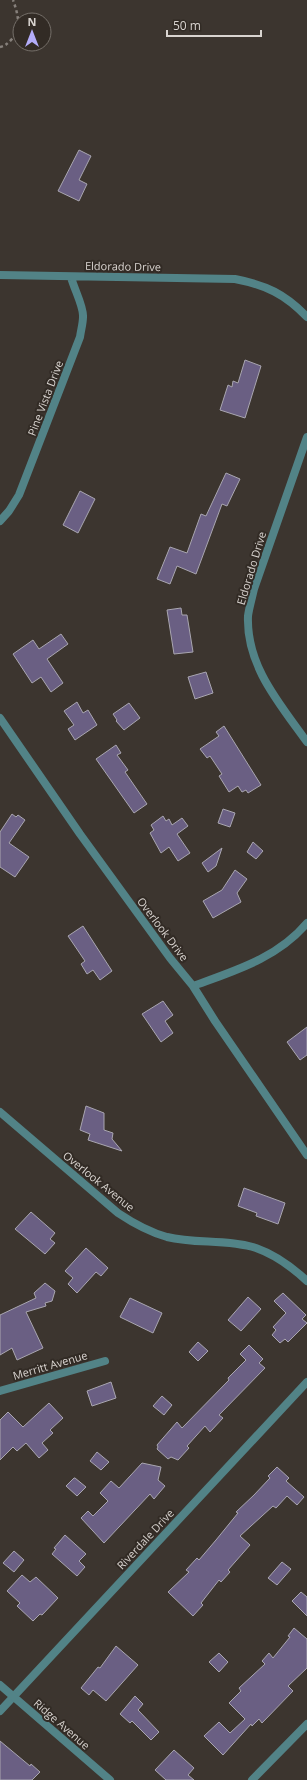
<svg xmlns="http://www.w3.org/2000/svg" width="307" height="1780" viewBox="0 0 307 1780" font-family="'Open Sans',sans-serif">
<style>
.building{fill:#6a5f83;stroke:#a9a6b0}
.lines{fill:none;stroke-linecap:round;stroke-linejoin:round}
.path{stroke:#87817c;stroke-width:2.5;stroke-dasharray:3 3;stroke-linecap:butt}
.minor{stroke:#528387;stroke-width:8}
.tertiary{stroke:#528387;stroke-width:8}
.labels{text-anchor:middle;dominant-baseline:central;stroke-width:4;stroke-linejoin:round;paint-order:stroke}
.street-label{font-size:11px;fill:#d9d4d0;stroke:#322b25}
</style>
<rect width="100%" height="100%" fill="#3c352f"/>
<path class="building" d="M79,150L91,156L79,180L87,184L79,201L58,191Z
M245,360L261,366L245,418L220,410L228,385L232,387L233,381L238,383Z
M226,473L240,479L227,506L222,504L196,574L177,566L170,584L157,579L170,547L187,553L201,514L206,516Z
M80,491L95,499L78,533L63,525Z
M181,608L182,615H187L193,652L174,654L167,610Z
M61,634L68,644L47,659L63,683L51,692L41,677L32,683L13,654L33,640L39,649Z
M206,672L213,693L195,699L188,677Z
M77,702L83,713L88,710L97,725L75,740L68,729L74,725L64,711Z
M129,703L140,718L124,730L116,721L117,720L113,714Z
M224,726L261,785L248,793L246,790L242,792L238,786L229,792L219,776L222,774L210,756L207,758L200,749L219,736L216,732Z
M116,745L121,753L117,755L128,770L125,772L147,804L134,813L96,759Z
M223,809L235,813L230,827L218,823Z
M12,814L16,817L18,815L25,820L9,843L29,857L15,877L0,867V832Z
M163,816L166,821L169,819L172,825L182,818L188,826L177,834L190,853L178,861L169,847L161,853L150,833L154,830L151,825Z
M253,842L263,851L256,859L247,852Z
M222,848L216,866L208,872L202,863Z
M235,870L247,879L237,893L241,902L213,918L203,901L222,890Z
M83,926L112,971L100,980L93,970L87,974L81,964L85,961L68,936Z
M163,1001L173,1015L165,1021L173,1033L161,1042L142,1014Z
M307,1027V1055L300,1060L287,1042Z
M86,1106L104,1113V1130L113,1133L112,1139L122,1151L88,1140L90,1134L80,1130Z
M244,1188L285,1203L278,1224L256,1216L257,1213L238,1206Z
M31,1212L55,1233L50,1239L55,1243L45,1254L15,1229Z
M86,1248L108,1268L101,1276L96,1272L77,1293L68,1284L73,1278L65,1271Z
M45,1283L55,1291L52,1301L45,1303L46,1306L26,1312L43,1348L17,1360L12,1348L0,1355V1315L36,1298L34,1293Z
M283,1293L306,1315L302,1319L307,1323L288,1342L285,1339L280,1343L272,1335L276,1330L273,1327L286,1313L274,1301Z
M248,1297L261,1309L241,1331L228,1320Z
M130,1298L162,1313L153,1333L120,1317Z
M198,1342L208,1351L198,1361L189,1352Z
M249,1345L263,1359L259,1363L265,1368L219,1415L223,1418L210,1432L205,1426L187,1446L189,1448L178,1460L171,1457L168,1459L157,1449L158,1447L157,1445L177,1422L182,1428L229,1380L228,1378L246,1360L240,1354Z
M111,1382L116,1398L92,1406L87,1391Z
M162,1396L172,1405L164,1415L153,1406Z
M49,1403L63,1418L50,1430L53,1433L42,1443L48,1450L39,1458L26,1443L17,1451L13,1447L0,1460V1420L8,1412L23,1427Z
M97,1452L109,1462L101,1470L90,1461Z
M142,1463L161,1467L158,1480L165,1486L154,1499L150,1494L104,1543L81,1518L88,1511L93,1516L108,1501L100,1493L111,1481L119,1488Z
M277,1467L289,1478L286,1481L304,1497L297,1505L287,1496L276,1508L273,1506L240,1536L250,1545L228,1570L230,1572L221,1582L219,1580L201,1603L203,1605L193,1616L168,1592L189,1572L186,1570L197,1558L199,1560L216,1540L238,1513L236,1512L254,1495L270,1478L268,1476Z
M74,1478H75L86,1487L77,1496L66,1486Z
M65,1535L86,1554L79,1561L85,1567L77,1576L52,1554L56,1549L54,1548Z
M14,1551L24,1560L14,1572L3,1563Z
M282,1562L291,1569L277,1585L268,1578Z
M22,1575L30,1582L36,1577L58,1598L42,1615L40,1614L33,1621L17,1606L20,1603L7,1591Z
M301,1592L307,1597V1616L292,1601Z
M294,1628L307,1639V1668L288,1686L293,1691L262,1723L259,1719L252,1726L251,1724L223,1755L204,1736L219,1722L230,1733L245,1719L229,1703L241,1691L239,1688L265,1664L262,1661L269,1653L273,1658L290,1637L288,1636Z
M116,1646L138,1665L106,1701L93,1690L89,1695L81,1688L98,1667L100,1668Z
M219,1653L228,1662L219,1672L209,1662Z
M135,1696L143,1704L138,1710L159,1732L151,1740L132,1721L130,1723L120,1714Z
M0,1741L30,1766L31,1764L40,1772L32,1780H0Z
M174,1750L194,1768L188,1775L194,1780H166L155,1770Z"/>
<g class="lines">
<path class="path" d="M0,47C5,46 7,44 11,40C22,28 18,14 13,0"/>
<path class="minor" d="M0,275L235,279C266,285 285,294 307,317
M307,437L254,589C252,598 249,608 248,616C246,666 280,704 307,742
M0,521L9,511L19,495L80,337C81,330 83,323 83,317C84,307 74,289 71,277
M0,718L80,834L170,958L193,986L215,1021L307,1155
M193,986C234,971 278,958 307,923
M0,1112L118,1213C133,1223 149,1232 167,1237C196,1244 227,1239 256,1248C276,1255 292,1267 307,1281
M0,1391L105,1361
M0,1711L307,1382
M252,1780L307,1724"/>
<path class="tertiary" d="M0,1685L110,1780"/>
</g>
<g class="labels">
<g class="street-label">
<text transform="translate(123 266) rotate(1)">Eldorado Drive</text>
<text transform="translate(45 398) rotate(-69)">Pine Vista Drive</text>
<text transform="translate(251 568) rotate(-73)">Eldorado Drive</text>
<text transform="translate(163 929) rotate(53)">Overlook Drive</text>
<text transform="translate(99 1181) rotate(39)">Overlook Avenue</text>
<text transform="translate(50 1365) rotate(-16)">Merritt Avenue</text>
<text transform="translate(145 1539) rotate(-47)">Riverdale Drive</text>
<text transform="translate(62 1724) rotate(41)">Ridge Avenue</text>
</g>
</g>
<g transform="translate(32 32)"><circle r="19" fill="#322b25" stroke="#756f69"/>
<path d="M0-3L7 15L0 10L-7 15Z" fill="#b3acf9"/>
<text y="-6" font-size="11" font-weight="bold" text-anchor="middle" fill="#d9d4d0">N</text>
</g>
<path d="M167 30v6h94v-6" fill="none" stroke="#d9d4d0" stroke-width="2"/>
<text x="173" y="30" font-size="12" fill="#d9d4d0" stroke="#322b25" stroke-width="3" paint-order="stroke">50 m</text>
</svg>
